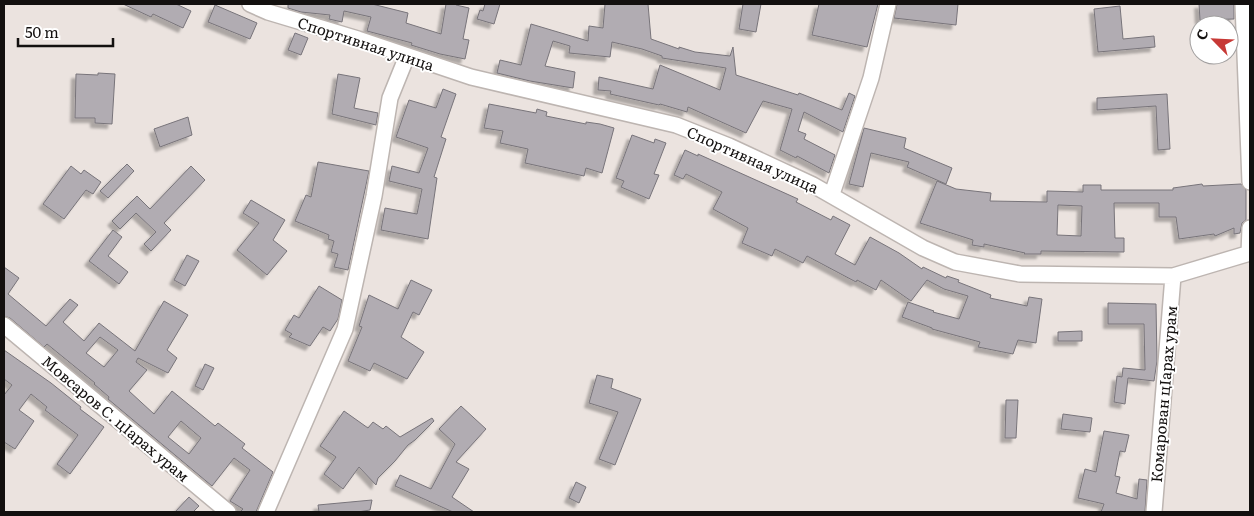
<svg xmlns="http://www.w3.org/2000/svg" width="1254" height="516" viewBox="0 0 1254 516" font-family="Literata,serif">
<style>
.building{fill:#b1acb2;stroke:#78747a;fill-rule:evenodd;filter:url(#shadow)}
.lines{fill:none;stroke-linecap:round;stroke-linejoin:round}
.minor-casing{stroke:#bdb5b1;stroke-width:18}
.minor{stroke:#fff;stroke-width:15}
.labels{text-anchor:middle;dominant-baseline:central;stroke-width:4;stroke-linejoin:round;paint-order:stroke}
.street-label{font-size:15px;fill:#13100f;stroke:#fff}
</style>
<defs>
<filter id="shadow"><feDropShadow dx="-4.5" dy="4.5" stdDeviation="1" flood-color="#0004"/></filter>
</defs>
<rect width="100%" height="100%" fill="#ebe3df"/>
<path class="building" d="M123,4H176L191,11L183,28L153,14L151,17Z
M288,4H372L408,13L406,23L441,34L446,4H456V5L469,8L463,39L469,40L465,59L440,54L411,45L412,43L367,31L371,17L344,11L342,22L329,19L330,15L301,12L288,8Z
M485,4H500L494,24L477,19L480,10L483,11Z
M605,4H648L651,39L679,49V47L695,52L730,56L733,47L736,75L798,95L799,93L842,110L849,93L855,96L843,132L804,112L798,131L806,134L804,139L835,155L829,173L797,156L796,158L780,150L792,109L763,101L746,133L688,107L687,112L660,104L659,105L610,94L611,91L598,90L599,77L653,89L660,65L720,90L726,68L662,58V56L642,49L612,42L610,57L569,53L570,46L553,41L545,66L575,72L573,88L530,81L497,73L500,60L521,65L531,24L588,41L589,26L603,28Z
M743,4H761L756,32L739,29Z
M819,4H878L867,47L812,35Z
M897,4H958L956,25L894,18Z
M1199,4H1234V19L1200,20Z
M215,5L257,23L250,39L208,22Z
M1120,6L1123,39L1154,36L1155,47L1098,52L1094,9Z
M295,33L308,38L301,55L288,50Z
M98,73L115,74L112,124L95,123V118H75L76,74L98,75Z
M338,74L360,78L354,108L378,113L376,125L332,114Z
M443,89L456,94L441,137L446,139L434,177L437,178L428,239L381,230L385,208L417,214L422,189L389,181L392,166L419,173L428,148L396,137L409,100L436,108Z
M1167,94L1170,149L1158,150L1156,106L1097,110V98Z
M489,104L536,113L537,109L547,112L546,116L586,124V122L600,124L614,128L602,173L586,168L584,176L525,163L528,149L500,143L503,131L484,128Z
M188,117L192,135L160,147L154,129Z
M864,128L906,138L904,148L952,168L946,184L907,167L909,162L871,153L863,187L849,184Z
M632,135L654,143L655,139L666,143L654,174L659,175L649,199L621,187L624,181L616,178Z
M685,150L698,156V154L798,199L796,202L831,220L833,216L850,225L835,254L855,265L870,237L899,253L922,269L923,267L946,278L947,276L959,280L958,282L991,295L990,298L1027,306L1029,297L1042,299L1036,343L1018,340L1013,354L978,347L980,342L932,329V328L902,317L908,302L934,311L933,312L959,319L968,296L944,289L927,280L911,301L881,280L876,290L857,280L856,282L807,256L803,263L775,249L772,256L742,243L748,228L713,209L722,192L686,174L683,179L674,175Z
M318,162L369,171L348,270L334,267L338,254L331,252L334,241L328,239L329,235L295,221L306,195L311,197Z
M127,164L134,171L108,198L100,191Z
M71,166L81,174L84,170L101,182L93,194L86,190L64,219L43,204Z
M191,166L205,180L164,223L171,230L151,251L144,244L156,232L136,213L120,229L112,221L137,196L150,209Z
M937,181L956,189L991,193L990,201L1047,202V191L1083,192V185H1101V190H1173V188L1202,184L1203,186L1241,184L1246,190V220L1242,223L1240,233L1234,234V228L1215,236L1214,234L1179,239L1176,217H1159V203H1114L1115,238H1124V252L1041,251V254H1024L1025,253L984,244V247L972,245L973,240L920,223ZM1058,205L1082,206L1081,236L1057,235Z
M251,200L285,220L273,240L287,251L267,275L237,250L259,223L243,213Z
M113,230L122,237L108,256L128,272L119,284L89,261Z
M187,255L199,261L185,286L174,280Z
M4,267L19,278L8,294L46,326L70,299L78,305L63,322L84,341L99,323L135,351L164,301L188,315L167,350L177,358L168,373L138,358L136,362L147,370L129,391L154,414L172,391L215,426L218,423L245,444L242,448L273,472L256,512H240L243,509L230,501L250,470L234,458L212,486L108,399L109,397L94,384L95,383L47,344L44,347L10,318L4,316ZM100,337L118,350L104,367L86,353ZM181,421L201,438L189,454L168,437Z
M411,280L432,290L419,315L413,312L401,337L424,352L407,379L374,363L370,371L348,361L362,327L359,326L369,295L398,309Z
M319,286L342,300L338,319L330,331L323,327L310,346L289,337L292,334L285,330L294,315L299,318Z
M1108,303L1156,304L1157,361L1154,381L1128,378L1125,404L1114,402L1117,376L1122,377L1123,368L1145,370L1144,324H1108Z
M1082,331V341H1058V332Z
M4,350L51,383L81,407L80,409L104,427L70,474L57,464L78,435L45,410L47,407L31,394L19,410L34,421L15,449L4,442V395L12,385L4,379Z
M205,364L214,368L203,390L195,386Z
M597,375L613,379L611,388L641,399L615,465L599,459L618,412L589,403Z
M1006,400H1018L1016,438H1005Z
M461,406L486,429L456,462L469,469L452,497L474,512H453L395,486L400,475L431,489L455,444L439,429Z
M344,411L368,428L373,422L383,429L386,426L400,437L432,418L434,421L415,440L408,445L395,461L378,478L376,485L359,467L343,489L324,474L336,457L320,446Z
M1063,414L1092,418L1090,432L1061,429Z
M1104,431L1129,435L1125,452L1120,451L1115,476L1120,477L1116,493L1137,499L1139,479L1147,480L1145,512H1101L1104,504L1078,498L1085,469L1096,472Z
M576,482L586,487L579,503L569,498Z
M189,497L199,506L193,512H175Z
M372,500L370,510L358,512H319L318,505Z"/>
<g class="lines">
<g class="minor-casing">
<path id="minor" d="M250,4L268,12L358,39L471,77L676,125L729,146L813,185L923,248L955,262L1020,274L1173,276L1250,253
M1243,4L1250,182
M832,194L871,78L888,4
M1249,253L1250,228
M4,325L228,512
M266,512L345,329L374,196L390,98L407,56
M1154,512L1173,276"/>
</g>
<use href="#minor" class="minor"/>
</g>
<g class="labels">
<g class="street-label">
<text transform="translate(366 43) rotate(18)">Спортивная улица</text>
<text transform="translate(753 159) rotate(24)">Спортивная улица</text>
<text transform="translate(1163 394) rotate(-85)">Комарован цIарах урам</text>
<text transform="translate(116 418) rotate(40)">Мовсаров С. цIарах урам</text>
</g>
</g>
<rect width="1254" height="516" fill="none" stroke="#13100f" stroke-width="10"/>
<g transform="translate(1214 40) rotate(294)"><circle r="24" fill="#ffffff" stroke="#a19f9f"/>
<path d="M0-4L9 19L0 12L-9 19Z" fill="#c73936"/>
<text y="-8" font-size="14" font-weight="bold" text-anchor="middle" fill="#13100f">С</text>
</g>
<path d="M18 38v8h95v-8" fill="none" stroke="#13100f" stroke-width="2.5"/>
<text x="25" y="38" font-size="15" fill="#13100f" stroke="#ffffff" stroke-width="4" paint-order="stroke">50 m</text>
</svg>
